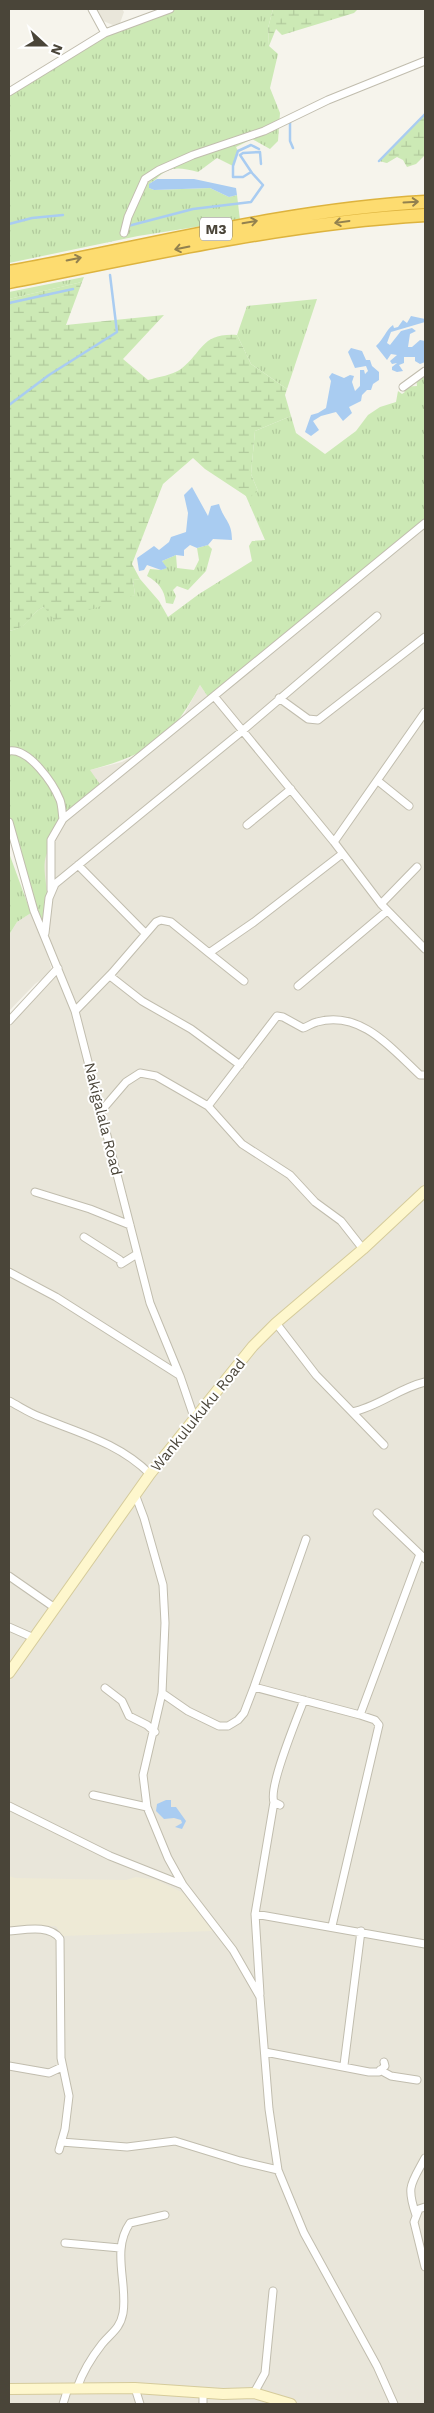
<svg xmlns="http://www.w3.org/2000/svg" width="434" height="2413" viewBox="0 0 434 2413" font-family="'Work Sans',sans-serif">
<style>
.residential{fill:#e9e6da}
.education{fill:#eeead6}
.grass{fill:url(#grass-tufts)}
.wetland{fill:url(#wetland-marsh)}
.water{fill:#a9ccf1}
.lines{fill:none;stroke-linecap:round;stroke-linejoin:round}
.stream{stroke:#a9ccf1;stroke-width:2.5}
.street-casing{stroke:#c1bdae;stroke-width:9}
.secondary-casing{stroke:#d5cb9b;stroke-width:12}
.highway-casing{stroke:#ddb33e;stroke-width:15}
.street{stroke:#fff;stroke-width:7}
.secondary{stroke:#fef7cd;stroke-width:10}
.highway{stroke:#fddc70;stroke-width:12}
.oneway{stroke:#92814f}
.labels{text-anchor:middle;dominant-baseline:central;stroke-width:4;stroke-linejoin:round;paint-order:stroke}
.shield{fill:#fff;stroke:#807d74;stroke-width:1}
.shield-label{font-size:14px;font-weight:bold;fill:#4a4539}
.street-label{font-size:15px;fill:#4a4539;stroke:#fff}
</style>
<defs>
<pattern id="grass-tufts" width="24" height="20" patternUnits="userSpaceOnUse" patternTransform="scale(1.25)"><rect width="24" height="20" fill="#cce9b5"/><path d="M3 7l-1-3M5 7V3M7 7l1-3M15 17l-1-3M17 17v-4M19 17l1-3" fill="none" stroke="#b1c99c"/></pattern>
<pattern id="wetland-marsh" width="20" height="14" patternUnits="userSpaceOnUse" patternTransform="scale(1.25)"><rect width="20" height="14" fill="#cce9b5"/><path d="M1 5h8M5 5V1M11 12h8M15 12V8" fill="none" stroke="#b1c99c"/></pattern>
</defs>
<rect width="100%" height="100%" fill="#f6f4ec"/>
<path class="residential" d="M94,9H122L124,12L120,23L113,25L103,21Z
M425,525V2404H9V1018L55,969L23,867L90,770L122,762L153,746L185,713L200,685L208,697Z
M31,913L42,935L51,967L49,974L35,984L9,1011V935L17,922Z"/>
<path class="education" d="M9,1876L15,1878L126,1880L136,1877L156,1880L188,1895L214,1931L62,1936L56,1926L9,1928Z"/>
<path class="grass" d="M172,9H273L268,28L269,46L278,54L270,88L280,113L278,141L270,149L252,139L236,147L238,151L233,166L217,158L198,172C178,167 170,166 156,179C152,183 149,182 149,188L154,190L210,188L229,197L237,195L240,220L138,236L9,263V95L105,34Z
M84,277L82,282L9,299V292Z
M317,299L287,389L251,364L237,335L247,306Z
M422,376L425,379V520L208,697L200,685C172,739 147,755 90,770L104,790C79,810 57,824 46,856C40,875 55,903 42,920L9,835V631C33,626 26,615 44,607L135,595L133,580L140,579L159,601L168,617L199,594L252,561L249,546L252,541L265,540L245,494L258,491L251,474L255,431L291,416L296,433L325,454L356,431L368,415L380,407L396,402L398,391L402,394L405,392L401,387L417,386L416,377Z
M208,545L212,549L206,571L188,590L177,586L173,590L176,596L173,604L166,603C164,589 159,583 147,576L150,569L161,570L166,568L162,561L176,555L177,568L194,570L199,560L197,548Z
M9,853L31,913L17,922L9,935Z"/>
<path class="wetland" d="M273,9H358L354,13L282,35L276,29L269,46L268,28Z
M425,114V155L416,164L407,167L403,160L397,157L387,163L379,161Z
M82,282L66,325L164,315L123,359L148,380C158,377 173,375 181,369C204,351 201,333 237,335L251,364L287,389L285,395L291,416L255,431L251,474L258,491L249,498L205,469L193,458L163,484L132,564L140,579L133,580L135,595L55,621L44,607C26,615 34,626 9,631V299Z"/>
<path class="water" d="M157,179H194L236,188L237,195L229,197L210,188L154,190L149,188V184Z
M411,316L425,319V322L391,332L387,343L390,345L401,331L412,328L416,331L410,334L408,347H412L420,340L425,341V362L420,364L415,361V357H404V363L399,365L403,371L397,372L392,370V367L397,363L392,364L390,361L397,355L391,354L387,360L376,346C384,339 385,331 393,325L394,328L398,327L403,320L407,323Z
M351,348L362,351L366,360H370L372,366L379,372V380L373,384L371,390H367L362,395L361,401L349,407L352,413L343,421L336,412L321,416L313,421L319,430L311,436L305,432L311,415L318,413L326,408L331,381L329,377L332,373L344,378L350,375L354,376L352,382L355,391L360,386V370H364L365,374L368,371L366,366L355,368L348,352Z
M192,487L208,516L211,506L219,504C224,521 232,521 232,540L213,539L208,545L197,548L190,545L184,550V556L176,555L162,561L167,568L161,570L147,565L144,570L139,571L137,558L154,546L159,550L169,542L171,537L186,532L188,513L184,495Z
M166,1800H171V1807H176L186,1821L182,1829L175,1827L182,1823L181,1820L174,1818L164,1819L156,1811L157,1804Z"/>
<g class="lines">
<path class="stream" d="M290,120V141L293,148
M379,161L425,114
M251,172L243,177H233V166L238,151L251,145L259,149
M9,224L32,218L63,215
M128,226L193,209L251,202L263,185L252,173L240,155L243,153L260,152L261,164
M9,303L73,289
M9,405L49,375L117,332L110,275"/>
<g class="street-casing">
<path id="street" d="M92,9L105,33
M9,92L105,33L170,9
M124,233L128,217L145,179L159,170L193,155L264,131L328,100L425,61
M403,387L425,371
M425,523L214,696L334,842L381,904L425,949
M279,698L308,719L318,720L425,637
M9,751C29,748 53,783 60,800C62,805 62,813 63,819
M378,781L409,806
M9,822L34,911L75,1011L150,1303L180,1376L194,1417
M247,825L291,789
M334,842L425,712
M78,865L145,933
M51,890V840L63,819L214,696
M381,904L417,867
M45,933L49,898L55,884L241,732L377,616
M209,953L244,981
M110,976L142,1001L191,1029L240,1065
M298,986L387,911
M75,1011L112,973L156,922L161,920L171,922L209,953L254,922L342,854
M9,1021L58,968
M208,1106L277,1016L283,1017L303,1028C307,1027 312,1023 317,1022C361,1010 391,1048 420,1075H425
M102,1110L126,1082L140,1073L156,1076L208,1106L242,1144L290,1175L315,1202L341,1221L363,1249
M35,1192L90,1209L130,1225
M84,1237L120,1260L121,1264L137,1254
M9,1272L56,1297L179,1375
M276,1323L316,1375L352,1412C378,1407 399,1388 425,1382
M9,1401C19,1406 29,1413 40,1417C79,1433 119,1443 150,1474
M352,1412L384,1445
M135,1494L144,1518L163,1585L165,1623L162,1693L143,1775L147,1807L168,1858L183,1885L233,1950L260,1997L269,2109L278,2170L304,2233L377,2366L394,2404
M377,1513L425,1559
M9,1576L55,1608
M9,1627L34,1638
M254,1687L360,1715L375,1720L379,1725L332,1926
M105,1688L122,1701L129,1716L147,1725L155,1732
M162,1693L188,1711L219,1726H228L238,1720L244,1713L254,1687L306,1539
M360,1715L420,1554
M93,1795L147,1807
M280,1805L274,1802C268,1788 297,1718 304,1700
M9,1806L110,1856L183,1885
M255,1914L274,1802
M9,1931C24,1930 50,1924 60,1939L61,2058L69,2096L65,2129L59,2150
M260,1994L255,1914L425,1944
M265,2052L369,2072H379L385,2066L384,2062
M344,2065L361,1931
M9,2066L49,2073L62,2067
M380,2070L391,2076L417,2080
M61,2142L127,2147L175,2141L240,2161L278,2170
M425,2207L419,2209L414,2222L425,2267
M416,2215C406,2186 411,2184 425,2158
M65,2243L120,2248
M77,2388C83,2371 91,2358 102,2344C111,2333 120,2329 123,2313C128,2284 111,2250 130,2223L165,2215
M135,2388L140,2404
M254,2393L265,2373L273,2291
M63,2404L68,2388
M203,2404V2392"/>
</g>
<g class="secondary-casing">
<path id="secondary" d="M9,1673L150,1474L253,1346L276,1323L363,1249L425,1191
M9,2389L135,2388L223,2394L254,2393L291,2404"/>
</g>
<g class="highway-casing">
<path id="highway" d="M9,272C148,247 283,210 425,202
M9,282C147,255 284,223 425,215"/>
</g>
<use href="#street" class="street"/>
<use href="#secondary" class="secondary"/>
<use href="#highway" class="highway"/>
</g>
<defs><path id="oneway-shaft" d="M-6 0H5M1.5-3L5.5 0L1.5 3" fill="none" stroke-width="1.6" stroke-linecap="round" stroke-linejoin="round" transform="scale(1.25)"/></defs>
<g class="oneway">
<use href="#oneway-shaft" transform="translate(411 202) rotate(-3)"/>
<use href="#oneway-shaft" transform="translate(250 222) rotate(-10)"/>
<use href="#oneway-shaft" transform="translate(342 222) rotate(172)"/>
<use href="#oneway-shaft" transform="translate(182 248) rotate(169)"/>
<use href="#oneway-shaft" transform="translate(74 259) rotate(-12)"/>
</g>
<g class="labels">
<rect class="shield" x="200" y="217.5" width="32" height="23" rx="4"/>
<g class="shield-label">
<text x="216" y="229">M3</text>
</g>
<g class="street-label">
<text transform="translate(103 1119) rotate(76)">Nakigalala Road</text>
<text transform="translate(198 1415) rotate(-51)">Wankulukuku Road</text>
</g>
</g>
<rect width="434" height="2413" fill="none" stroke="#4a4539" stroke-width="20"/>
<g transform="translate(45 45) rotate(111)" stroke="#ffffff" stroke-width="4" paint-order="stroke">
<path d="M0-4L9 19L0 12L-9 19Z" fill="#4a4539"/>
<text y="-8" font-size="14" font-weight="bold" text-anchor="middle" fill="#4a4539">N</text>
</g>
</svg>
